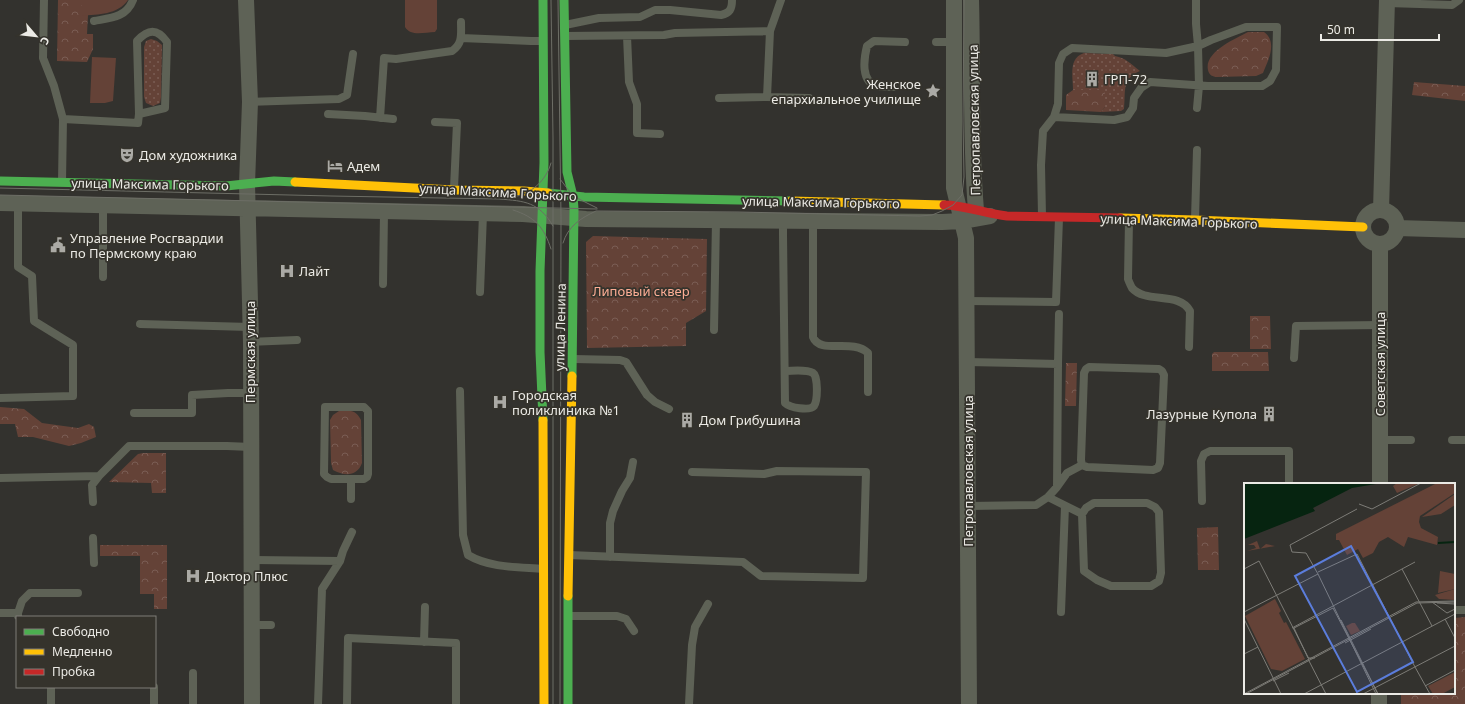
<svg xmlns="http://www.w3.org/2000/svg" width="1465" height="704" viewBox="0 0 1465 704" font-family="'Noto Sans',sans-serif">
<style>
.grass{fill:url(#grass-dots)}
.forest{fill:url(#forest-crowns)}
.pitch{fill:#644237}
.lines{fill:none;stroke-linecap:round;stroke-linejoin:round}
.lane{stroke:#5e6256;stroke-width:8}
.street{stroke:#5e6256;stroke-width:16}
.fast{stroke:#4caf50;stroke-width:9}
.slow{stroke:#ffc107;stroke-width:9}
.jam{stroke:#c62828;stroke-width:9}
.tram{stroke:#6d6e66;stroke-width:1}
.labels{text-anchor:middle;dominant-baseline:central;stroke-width:3.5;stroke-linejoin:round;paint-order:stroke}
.poi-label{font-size:13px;fill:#ebeae5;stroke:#35332c;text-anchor:start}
.street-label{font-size:13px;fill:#ebeae5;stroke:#35332c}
.park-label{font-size:13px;fill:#fdad95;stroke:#35332c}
.inset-river{fill:none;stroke:#062410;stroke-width:2}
.inset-road{fill:none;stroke:#7d7c77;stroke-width:1}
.view{fill:#5b7ddc;fill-opacity:0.15;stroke:#5b7ddc;stroke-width:2}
.inset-edge{fill:none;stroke:#ebeae5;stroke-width:2}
</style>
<defs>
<pattern id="grass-dots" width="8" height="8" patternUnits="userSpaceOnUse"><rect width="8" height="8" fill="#644237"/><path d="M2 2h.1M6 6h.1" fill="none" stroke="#7a5d54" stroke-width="1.8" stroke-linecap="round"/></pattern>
<pattern id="forest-crowns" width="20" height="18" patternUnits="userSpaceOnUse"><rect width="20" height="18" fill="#644237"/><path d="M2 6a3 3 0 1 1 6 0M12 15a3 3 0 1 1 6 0" fill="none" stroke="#7a5d54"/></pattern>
</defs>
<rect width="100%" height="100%" fill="#33322e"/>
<path class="grass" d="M151,39L157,41L162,45L161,97L160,103L153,106L146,103L144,97V47L146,41Z
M1084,53L1113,54L1115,56C1126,58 1131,64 1140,71C1121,79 1126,92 1124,109L1121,111L1101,112L1105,107V90H1073C1073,77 1068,58 1084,53Z"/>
<path class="forest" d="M58,0H82V15H88L87,34H93V49L87,62L57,61Z
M1248,32H1264C1278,42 1268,61 1263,73L1256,76L1217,77C1213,77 1209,75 1208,70C1204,52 1235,39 1248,32Z
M1414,82L1465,86V101L1412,95Z
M1073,90H1105V107L1101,112L1066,110V95Z
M593,236L707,239L706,311L686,323V346L587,348L586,242Z
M1250,316H1270L1271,349H1250Z
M1214,352H1268L1269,371H1212V354Z
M1066,363H1077L1076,406H1065Z
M0,407L24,409L42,423L78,428L89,424L94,427L96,437L81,443L69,446L33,437H18L15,424H0Z
M339,411C350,411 355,409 361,420L362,463C357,477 344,476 333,470L331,463L330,420L333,415Z
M143,453H166V493H152L151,483L109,482L138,454Z
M1218,527L1219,570H1198L1197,528Z
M100,545H167V609H154V594H140V556H100Z
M1465,617V704H1401V693H1454V618Z"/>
<path class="pitch" d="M82,0H128C117,15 99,14 82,16Z
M405,0H437V29L435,32C425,32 411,37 405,27Z
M92,57L116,58L113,101L105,103H90Z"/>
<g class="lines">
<path class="lane" d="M44,0L43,58L54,86L63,119L62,182
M1387,3L1452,5L1459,0
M94,21C110,18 126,18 133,0
M565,25L599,18L640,17L655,10H670L721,15C730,13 732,9 732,0
M770,31L781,0
M565,36L664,35L675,33L770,31L767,97L719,98
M627,36L629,82L637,104V133L660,134
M461,38L531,41H542
M936,42H954
M893,87C888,87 883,87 878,86C860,83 864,58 867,46L874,41L905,42
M767,97L809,98
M250,102L339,99L347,95L353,54
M328,114L365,116L393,119
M1054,117L1114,120L1127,117L1133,108L1134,98L1141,88L1150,82L1208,86H1262L1270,81L1276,70L1277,27H1246L1211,40L1198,46L1199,86L1197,108
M380,118L384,58L396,59L452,51C463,43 461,35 461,22
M63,119L138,123L139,114L165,108L167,42C157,28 148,29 137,41L139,114
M435,122L457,123L454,188
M103,205V277
M1042,216L1041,165L1043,131L1054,117L1058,104L1059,63L1063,54L1072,48L1166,53L1198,46L1196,24V0
M1195,219L1197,150
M1129,220L1128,279C1129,282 1131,286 1132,288C1146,304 1179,291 1190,311L1189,347
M783,221V235L785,403C790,408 810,411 814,406C818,400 818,376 813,373C806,369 793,371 785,371
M813,221V337C820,355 852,338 868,353V392
M383,284L384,212
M480,292L483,214
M967,301L1056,302L1059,218
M140,324L250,327
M714,330L716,220
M251,342L297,340
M1294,358L1296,326L1381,325
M574,359L620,360L626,362L647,395L655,402L669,409
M967,362L1058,364L1057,487L1048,497L1036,505L969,506
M1058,364L1059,314
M460,391L463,535L468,555C490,568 518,567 543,569
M0,398L73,396V345L34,321L32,276L18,267V204
M325,407H364L368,411V474L367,477L364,479H331L327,477L324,474Z
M134,413H192V395L228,393H250
M1380,440H1411
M1452,440H1465
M0,478L99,476L129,446H227L251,447
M351,479V499
M1057,487L1067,473L1082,465L1087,467L1153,470L1158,468L1160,463L1164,375L1162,371L1159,369L1089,367L1086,369L1084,373L1081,460L1082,465
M1048,497L1082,514L1084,571L1097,580L1111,586H1151L1159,581L1161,573L1159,512L1155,507L1147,503H1094L1086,508L1082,514
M1202,501L1201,461L1204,454L1210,451H1289V484
M93,502L92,485L99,476
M93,538L94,563
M569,555L743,562L761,576L863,578L866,472L777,471L764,474L692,472
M610,557V523L613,511L622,491L630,478L633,462
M252,560L340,561
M1454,610H1465
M1061,612L1065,506
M0,613H18V616
M18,613L22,601L30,593H78
M568,616H617L626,619L634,631
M252,625H271
M424,642L425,607
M51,687V704
M154,687V704
M193,704V673
M318,704L322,589L340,561L343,551L352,532
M347,704L348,638L456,643V704
M689,704L692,645L695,627L708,604"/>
<path class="street" d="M246,0L250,102L247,184L251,342L252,704
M954,0V188L966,238L969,704
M971,0C973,70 970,140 976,210L972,219
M0,203L523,214L586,219L942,222L962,221L990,216
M1381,210L1387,0
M1363 227a17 17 0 1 1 34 0a17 17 0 1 1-34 0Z
M1397,228L1465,230
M1380,484V244
M1379,704V693"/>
<path class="fast" d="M543,0L544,163L540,271V352L543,420
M564,0L567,172L573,196L574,209L572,376
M0,181L226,186L274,181L295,182
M548,193L584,197L791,201
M568,596V704"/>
<path class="slow" d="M295,182L454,190L524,191L548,193
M791,201L944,205
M1120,218L1195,220L1363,227
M543,420L544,704
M568,596L572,376"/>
<path class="jam" d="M944,205C965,205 986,214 1007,216L1120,218"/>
<path class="tram" d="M551,0L553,138V704
M558,0L561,217L560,704
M560,179L573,196L597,208
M0,188L331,196L499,199C525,201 539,202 553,226
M0,195L597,209
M513,197C531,194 546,181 551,163
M513,210C535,217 544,227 551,249
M563,243C568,226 581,218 596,211L738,212L920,216L932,215L942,211L953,205L962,195L964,177L963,121L964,0"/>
</g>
<defs>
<g id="building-bare" transform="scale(1.2)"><path d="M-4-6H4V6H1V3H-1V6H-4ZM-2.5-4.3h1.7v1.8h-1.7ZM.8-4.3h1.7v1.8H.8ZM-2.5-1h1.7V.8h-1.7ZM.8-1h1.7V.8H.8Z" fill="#abaaa5" stroke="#35332c" stroke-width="2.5" paint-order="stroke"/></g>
<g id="sight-bare" transform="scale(1.2)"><path d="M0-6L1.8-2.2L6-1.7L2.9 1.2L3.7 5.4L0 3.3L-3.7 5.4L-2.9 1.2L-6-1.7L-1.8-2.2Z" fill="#abaaa5" stroke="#35332c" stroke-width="2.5" paint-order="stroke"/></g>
<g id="theatre-bare" transform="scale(1.2)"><path d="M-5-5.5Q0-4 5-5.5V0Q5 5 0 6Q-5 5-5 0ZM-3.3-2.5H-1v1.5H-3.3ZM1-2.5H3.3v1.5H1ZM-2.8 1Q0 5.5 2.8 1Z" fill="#abaaa5" stroke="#35332c" stroke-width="2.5" paint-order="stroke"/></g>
<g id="hotel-bare" transform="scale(1.2)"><path d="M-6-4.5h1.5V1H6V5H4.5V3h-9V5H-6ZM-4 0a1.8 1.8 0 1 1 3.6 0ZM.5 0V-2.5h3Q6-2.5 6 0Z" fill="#abaaa5" stroke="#35332c" stroke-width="2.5" paint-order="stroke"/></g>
<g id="civic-bare" transform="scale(1.2)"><path d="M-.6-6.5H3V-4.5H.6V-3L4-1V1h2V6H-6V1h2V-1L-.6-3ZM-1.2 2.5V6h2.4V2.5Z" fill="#abaaa5" stroke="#35332c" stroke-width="2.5" paint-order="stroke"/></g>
<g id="hospital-bare" transform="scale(1.2)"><path d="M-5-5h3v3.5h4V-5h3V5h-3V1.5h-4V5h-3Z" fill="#abaaa5" stroke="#35332c" stroke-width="2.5" paint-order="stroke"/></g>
</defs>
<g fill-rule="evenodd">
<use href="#building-bare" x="1092" y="79"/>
<use href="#sight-bare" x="933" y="91"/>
<use href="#theatre-bare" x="127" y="155"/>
<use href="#hotel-bare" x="335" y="166"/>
<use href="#civic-bare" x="58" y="245"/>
<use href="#hospital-bare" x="287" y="271"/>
<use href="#hospital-bare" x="500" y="402"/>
<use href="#building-bare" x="1269" y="414"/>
<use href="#building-bare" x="687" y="420"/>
<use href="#hospital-bare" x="193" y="576"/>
</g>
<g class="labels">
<g class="poi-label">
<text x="1104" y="79">ГРП-72</text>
<text x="921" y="84" text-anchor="end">Женское<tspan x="921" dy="15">епархиальное училище</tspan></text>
<text x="139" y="155">Дом художника</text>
<text x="347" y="166">Адем</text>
<text x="70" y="238">Управление Росгвардии<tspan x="70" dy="15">по Пермскому краю</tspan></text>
<text x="299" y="271">Лайт</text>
<text x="512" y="395">Городская<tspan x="512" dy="15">поликлиника №1</tspan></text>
<text x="1257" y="414" text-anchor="end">Лазурные Купола</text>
<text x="699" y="420">Дом Грибушина</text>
<text x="205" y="576">Доктор Плюс</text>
</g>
<g class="street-label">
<text transform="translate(974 120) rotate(-91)">Петропавловская улица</text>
<text transform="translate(150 184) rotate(1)">улица Максима Горького</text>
<text transform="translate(498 192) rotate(3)">улица Максима Горького</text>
<text transform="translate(821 202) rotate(1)">улица Максима Горького</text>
<text transform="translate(1179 221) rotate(2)">улица Максима Горького</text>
<text transform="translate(560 327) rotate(-89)">улица Ленина</text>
<text transform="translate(250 352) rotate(-90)">Пермская улица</text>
<text transform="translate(1380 364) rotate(-90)">Советская улица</text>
<text transform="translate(968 471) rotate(-90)">Петропавловская улица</text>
</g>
<g class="park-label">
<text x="641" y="291">Липовый сквер</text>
</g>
</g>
<g transform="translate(1244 483)">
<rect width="211" height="211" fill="#33322e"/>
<path d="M196,88L211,91V106L194,110Z" fill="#644237"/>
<path d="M153,0H176L153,10L149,3ZM193,0H211V10L176,33L175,39L177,45L194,54L193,62L164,54L160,64L144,54L135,59L129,70L119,75L114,66L103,72L95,57H92V51ZM211,11V22L197,31L178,34ZM13,58L16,66L22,61L31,63L3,68L12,65L10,62H4ZM211,106V117L195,116L191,112ZM31,116L37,128L35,130L40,140L42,139L61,176L38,188L27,186L1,133ZM108,140H111L116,148L107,152L102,143ZM211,189V204L198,211H189L184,203Z" fill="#644237"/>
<path d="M0,0H138L108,5L69,25L71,28L0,56Z" fill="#062410"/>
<path class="inset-river" d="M194,60L211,59"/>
<path class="inset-road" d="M115,21L128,26L177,0M0,86L15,78L65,176M158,86L188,143M74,89L113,71L171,184M74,91L132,211M188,119L203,130L211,126M193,120L211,121M0,129L74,91L62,70L48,69L46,62L113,26M0,136L37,211M201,136L211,155M97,137L134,211M48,145L171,79M101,160L127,146M0,171L14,164M71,175H64L50,145L89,125L134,211M64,176L82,211M171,184L186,211M29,198L45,190M181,203L211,187M0,211L172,119L211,118M2,211L173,120L211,119M60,211L211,131M119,211L211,163"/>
<path class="view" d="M107,63L169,179L113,209L51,93Z"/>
<rect width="211" height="211" class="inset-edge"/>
</g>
<rect x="16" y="616" width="140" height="72" fill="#35332c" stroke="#7e7c76"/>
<rect x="24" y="629" width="20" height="6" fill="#4caf50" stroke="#7e7c76"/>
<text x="52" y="636" font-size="12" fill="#ebeae5">Свободно</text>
<rect x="24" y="649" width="20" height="6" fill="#ffc107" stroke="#7e7c76"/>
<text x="52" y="656" font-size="12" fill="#ebeae5">Медленно</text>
<rect x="24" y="669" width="20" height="6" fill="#c62828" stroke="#7e7c76"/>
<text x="52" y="676" font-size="12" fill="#ebeae5">Пробка</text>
<g transform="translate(36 36) rotate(118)" stroke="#35332c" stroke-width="3" paint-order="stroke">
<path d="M0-3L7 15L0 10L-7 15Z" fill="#ebeae5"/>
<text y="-6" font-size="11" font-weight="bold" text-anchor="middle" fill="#ebeae5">С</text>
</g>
<path d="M1321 34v6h118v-6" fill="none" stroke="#ebeae5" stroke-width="2"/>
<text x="1327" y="34" font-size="12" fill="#ebeae5" stroke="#35332c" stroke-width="3" paint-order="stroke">50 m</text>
</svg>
